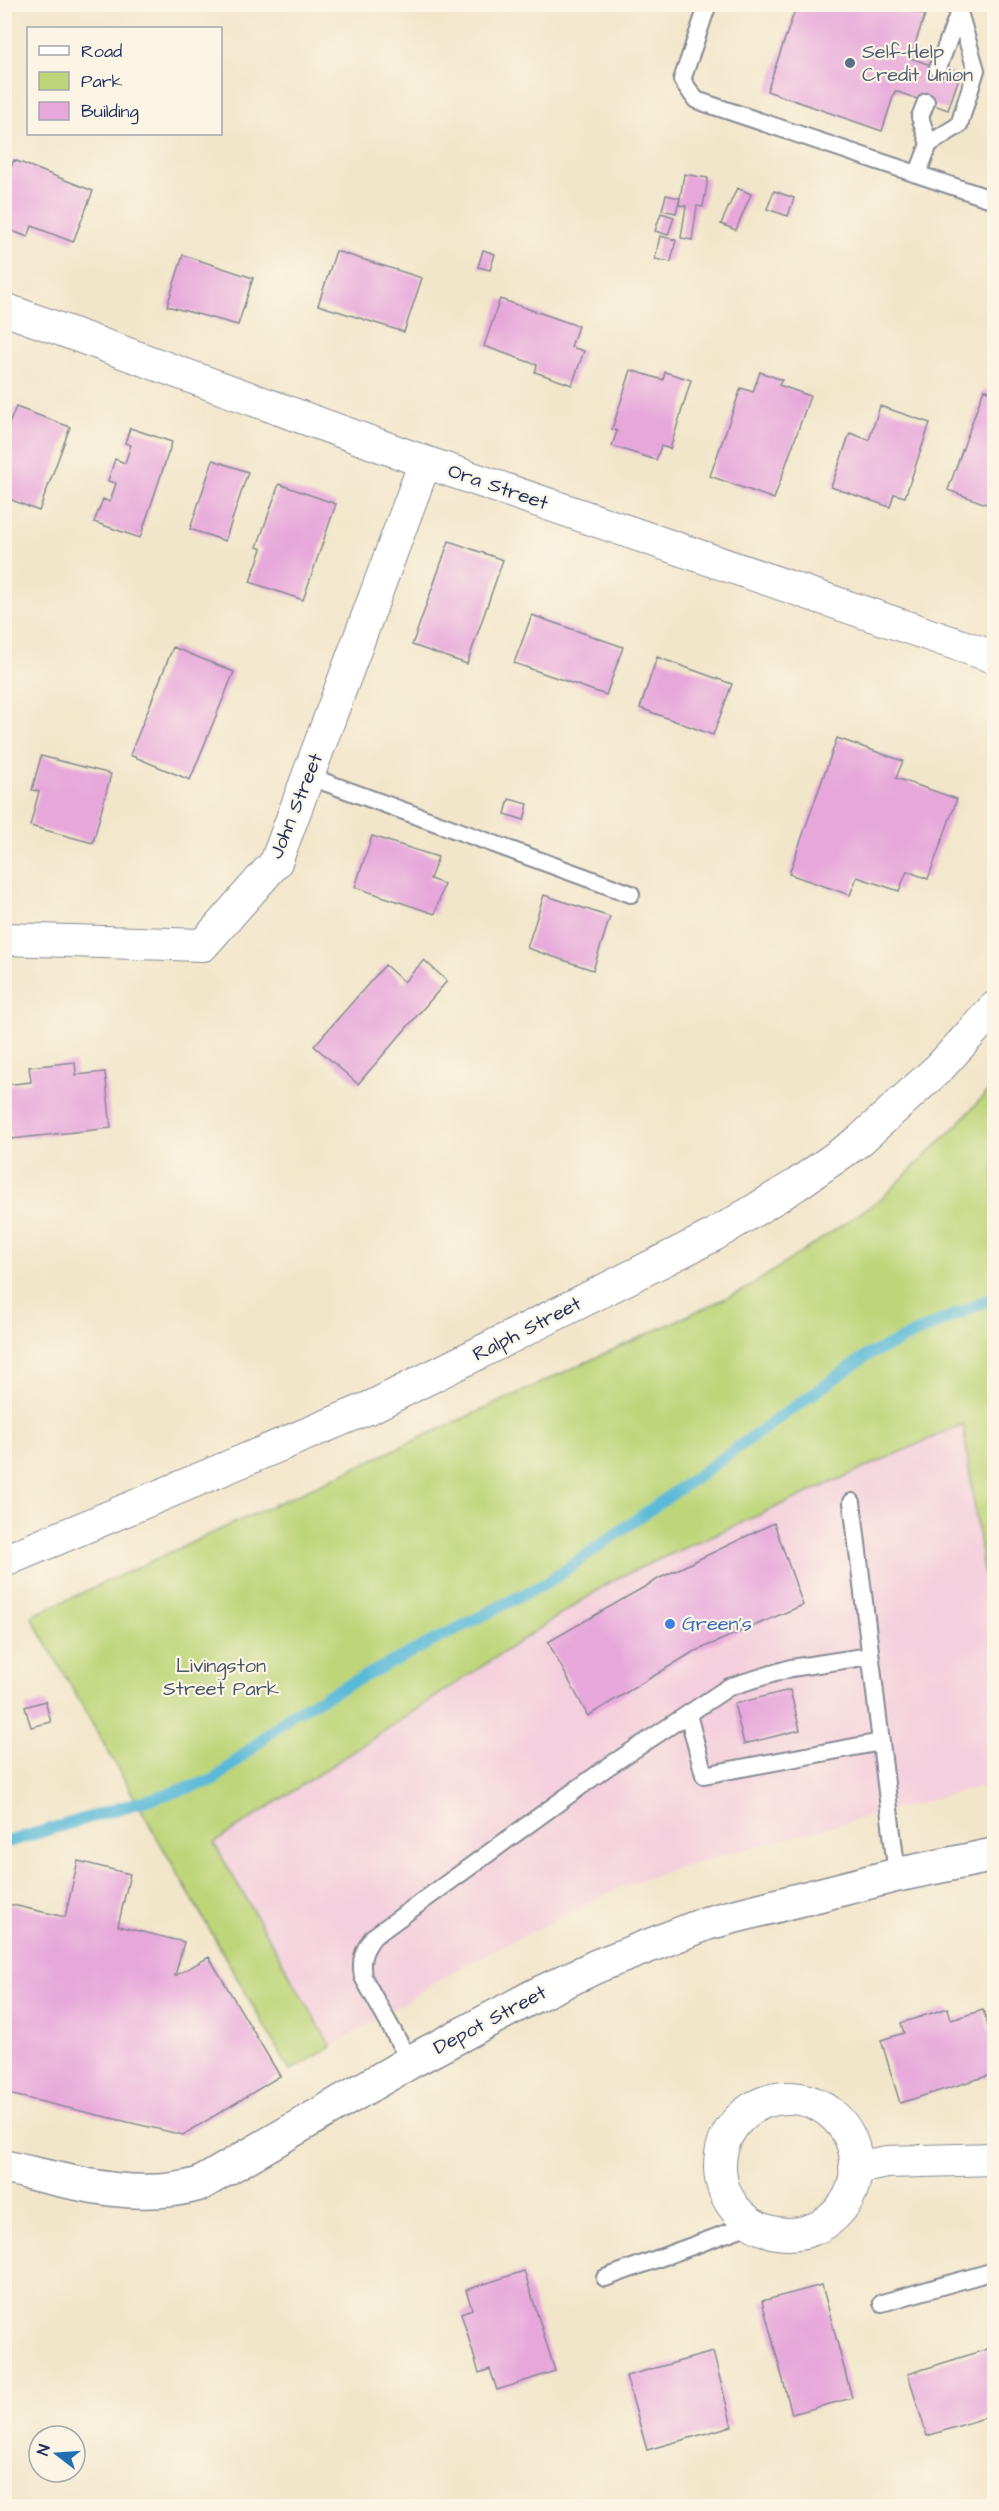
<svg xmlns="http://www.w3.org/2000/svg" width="999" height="2511" viewBox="0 0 999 2511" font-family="'Architects Daughter',sans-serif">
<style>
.built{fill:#f4cfdd}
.green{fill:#bed579;stroke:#6c826c;stroke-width:1.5}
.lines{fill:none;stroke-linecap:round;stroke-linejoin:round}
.stream{stroke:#59b9d8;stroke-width:12}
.building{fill:#e7a7db}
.service-casing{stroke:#868a94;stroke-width:20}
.minor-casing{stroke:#868a94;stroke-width:34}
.tertiary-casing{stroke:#868a94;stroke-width:36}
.service{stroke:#fff;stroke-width:16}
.minor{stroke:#fff;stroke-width:32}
.tertiary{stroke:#fff;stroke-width:33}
.service-dot{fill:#5c6f8a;stroke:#fcf5e5;stroke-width:2}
.shop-dot{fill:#3f7fe0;stroke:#fcf5e5;stroke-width:2}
.labels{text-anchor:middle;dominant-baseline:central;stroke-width:4.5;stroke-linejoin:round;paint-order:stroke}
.service-label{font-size:20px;fill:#4e5e75;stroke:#fcf5e5;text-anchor:start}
.street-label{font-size:20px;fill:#1b2f5e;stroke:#fcf5e5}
.shop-label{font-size:20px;fill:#366cbe;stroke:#fcf5e5;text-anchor:start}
.park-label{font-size:20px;fill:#445865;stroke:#fcf5e5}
</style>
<rect width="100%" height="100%" fill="#fcf5e5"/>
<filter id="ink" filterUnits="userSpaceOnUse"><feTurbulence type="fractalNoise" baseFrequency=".0167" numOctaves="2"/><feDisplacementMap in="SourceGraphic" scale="12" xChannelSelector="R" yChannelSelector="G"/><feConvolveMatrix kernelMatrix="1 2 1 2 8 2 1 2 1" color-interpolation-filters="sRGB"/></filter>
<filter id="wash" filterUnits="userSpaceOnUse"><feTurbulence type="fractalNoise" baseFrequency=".008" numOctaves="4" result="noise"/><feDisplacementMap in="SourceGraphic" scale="24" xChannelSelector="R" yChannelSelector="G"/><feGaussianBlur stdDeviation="1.35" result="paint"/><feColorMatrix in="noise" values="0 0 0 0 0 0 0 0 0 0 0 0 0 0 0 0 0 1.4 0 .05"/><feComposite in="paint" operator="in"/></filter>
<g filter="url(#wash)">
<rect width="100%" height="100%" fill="#f2e6ca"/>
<path class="built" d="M963,1423L994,1647V1783L679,1867L620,1888L467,1964L331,2047L213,1843L613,1580Z"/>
<path class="green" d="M994,1085V1647L963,1424L613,1580L214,1843L331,2047L290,2071L31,1616L746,1289L881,1199L955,1127Z"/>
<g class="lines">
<path class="stream" d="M4,1843L214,1780L293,1713L550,1581L866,1356L994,1297"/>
</g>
<g id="blocks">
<path class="building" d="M797,4H895L925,15L910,58L960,75L948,110L895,91L882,131L767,91Z
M14,160L93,191L73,242L32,226L28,237L4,228V185Z
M684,174L708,178L703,207L697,206L692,240L681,238L686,206L679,205Z
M737,188L751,194L736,230L721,224Z
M774,191L794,198L788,216L767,209Z
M666,195L680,198L676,213L662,210Z
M661,213L674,217L668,235L655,231Z
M660,236L676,240L671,262L655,259Z
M483,250L495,254L490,270L478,267Z
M336,251L422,278L404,332L318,305Z
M183,255L253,278L238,325L167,306Z
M500,299L578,326L571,347L584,351L572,385L535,372L537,365L484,346Z
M631,370L663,380L665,372L691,380L670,449L661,446L656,460L612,446L617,431L612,429Z
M760,372L782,380L779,385L810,396L774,499L710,476L741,388L753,392Z
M984,389L994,393V507L948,490Z
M880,406L930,423L905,497L894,494L890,507L831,487L850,433L869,440Z
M16,407L70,427L39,511L4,497V436Z
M130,428L172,442L140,538L94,522L103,499L110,502L116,483L108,481L115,459L125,463L131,445L125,443Z
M213,460L248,472L225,541L190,529Z
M279,484L336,504L303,600L250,582L262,549L257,547Z
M449,541L503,560L467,664L412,645Z
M532,615L623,647L606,695L514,663Z
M173,647L234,672L190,780L130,755Z
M657,657L732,684L713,735L640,708Z
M837,738L903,761L896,778L957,799L928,879L907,871L899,891L857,877L850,895L789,874Z
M41,756L111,774L93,843L30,826L39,791L32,790Z
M509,799L528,804L524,820L505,814Z
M372,836L438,857L430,879L444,884L435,914L355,887Z
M544,895L610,917L593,970L527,948Z
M424,960L447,981L358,1084L314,1046L385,965L404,982Z
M75,1062L76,1075L105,1072L111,1128L11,1139L5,1085L31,1082L29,1067Z
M774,1523L803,1605L693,1652L588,1716L548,1642L660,1578Z
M790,1690L800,1730L744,1744L734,1704Z
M45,1701L51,1722L31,1727L25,1707Z
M78,1861L130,1874L118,1926L184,1942L175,1976L209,1957L280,2076L183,2135L4,2093V1903L65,1917Z
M948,2008L951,2020L983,2010L994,2047V2074L900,2103L881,2040L904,2033L901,2023Z
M524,2271L555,2371L497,2390L490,2369L479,2373L461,2313L472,2309L466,2290Z
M822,2285L852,2398L792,2414L762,2301Z
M994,2347V2415L927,2436L908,2374Z
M713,2352L732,2426L647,2450L626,2376Z"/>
</g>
</g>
<g filter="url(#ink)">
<use href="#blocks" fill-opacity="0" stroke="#868a94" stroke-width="1.5"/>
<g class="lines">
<g class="service-casing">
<path id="service" d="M708,4L682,80L696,100L994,200
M938,68L959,12
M926,102L920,117L929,144
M918,173L929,144L959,125L976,70L959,12L962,4
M308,776L631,894
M852,1502L897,1875
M688,1714L704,1775L881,1742
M410,2062L363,1977C360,1960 363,1951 373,1937L606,1768L729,1687L791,1668L870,1656
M605,2278L752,2224
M882,2303L994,2271"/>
</g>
<g class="minor-casing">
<path id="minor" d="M4,309L425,462L994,657
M4,939L203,945L276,862L425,462
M4,1561L371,1407L714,1235L796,1185L859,1141L940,1067L994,1008
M720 2166a68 68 0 1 1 136 0a68 68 0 1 1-136 0Z
M855,2168L887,2162L994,2159"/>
</g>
<g class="tertiary-casing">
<path id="tertiary" d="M4,2167C69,2181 135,2203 200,2184L410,2062L534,1996L597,1966L708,1923L897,1875L994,1855"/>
</g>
<use href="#service" class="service"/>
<use href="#minor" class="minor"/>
<use href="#tertiary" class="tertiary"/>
</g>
</g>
<circle class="service-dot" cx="850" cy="63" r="6"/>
<circle class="shop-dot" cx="670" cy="1624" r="6"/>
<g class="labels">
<g class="service-label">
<text x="862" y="52">Self-Help<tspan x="862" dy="23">Credit Union</tspan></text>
</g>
<g class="street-label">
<text transform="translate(498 487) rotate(19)">Ora Street</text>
<text transform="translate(296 806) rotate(-68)">John Street</text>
<text transform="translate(527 1329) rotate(-27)">Ralph Street</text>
<text transform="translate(490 2020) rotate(-28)">Depot Street</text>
</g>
<g class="shop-label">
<text x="682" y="1624">Green's</text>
</g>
<g class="park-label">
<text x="221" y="1666">Livingston<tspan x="221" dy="23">Street Park</tspan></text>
</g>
</g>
<rect width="999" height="2511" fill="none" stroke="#fcf5e5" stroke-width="24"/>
<rect x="27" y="27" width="195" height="108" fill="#fcf5e5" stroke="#a2a6af" stroke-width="1.5"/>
<rect x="39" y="46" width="30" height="9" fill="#ffffff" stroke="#a2a6af" stroke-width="1.5"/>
<text x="81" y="57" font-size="18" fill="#1b2f5e">Road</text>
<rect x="39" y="72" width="30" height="18" fill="#bed579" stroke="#a2a6af" stroke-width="1.5"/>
<text x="81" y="87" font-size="18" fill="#1b2f5e">Park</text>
<rect x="39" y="102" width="30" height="18" fill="#e7a7db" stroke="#a2a6af" stroke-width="1.5"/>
<text x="81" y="117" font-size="18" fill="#1b2f5e">Building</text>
<g transform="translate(57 2454) rotate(287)"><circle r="28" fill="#fcf5e5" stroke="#a2a6af" stroke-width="1.5"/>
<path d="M0-4.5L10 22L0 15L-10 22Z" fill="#1f6fb2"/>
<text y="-9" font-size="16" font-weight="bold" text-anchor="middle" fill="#1b2f5e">N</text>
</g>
</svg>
